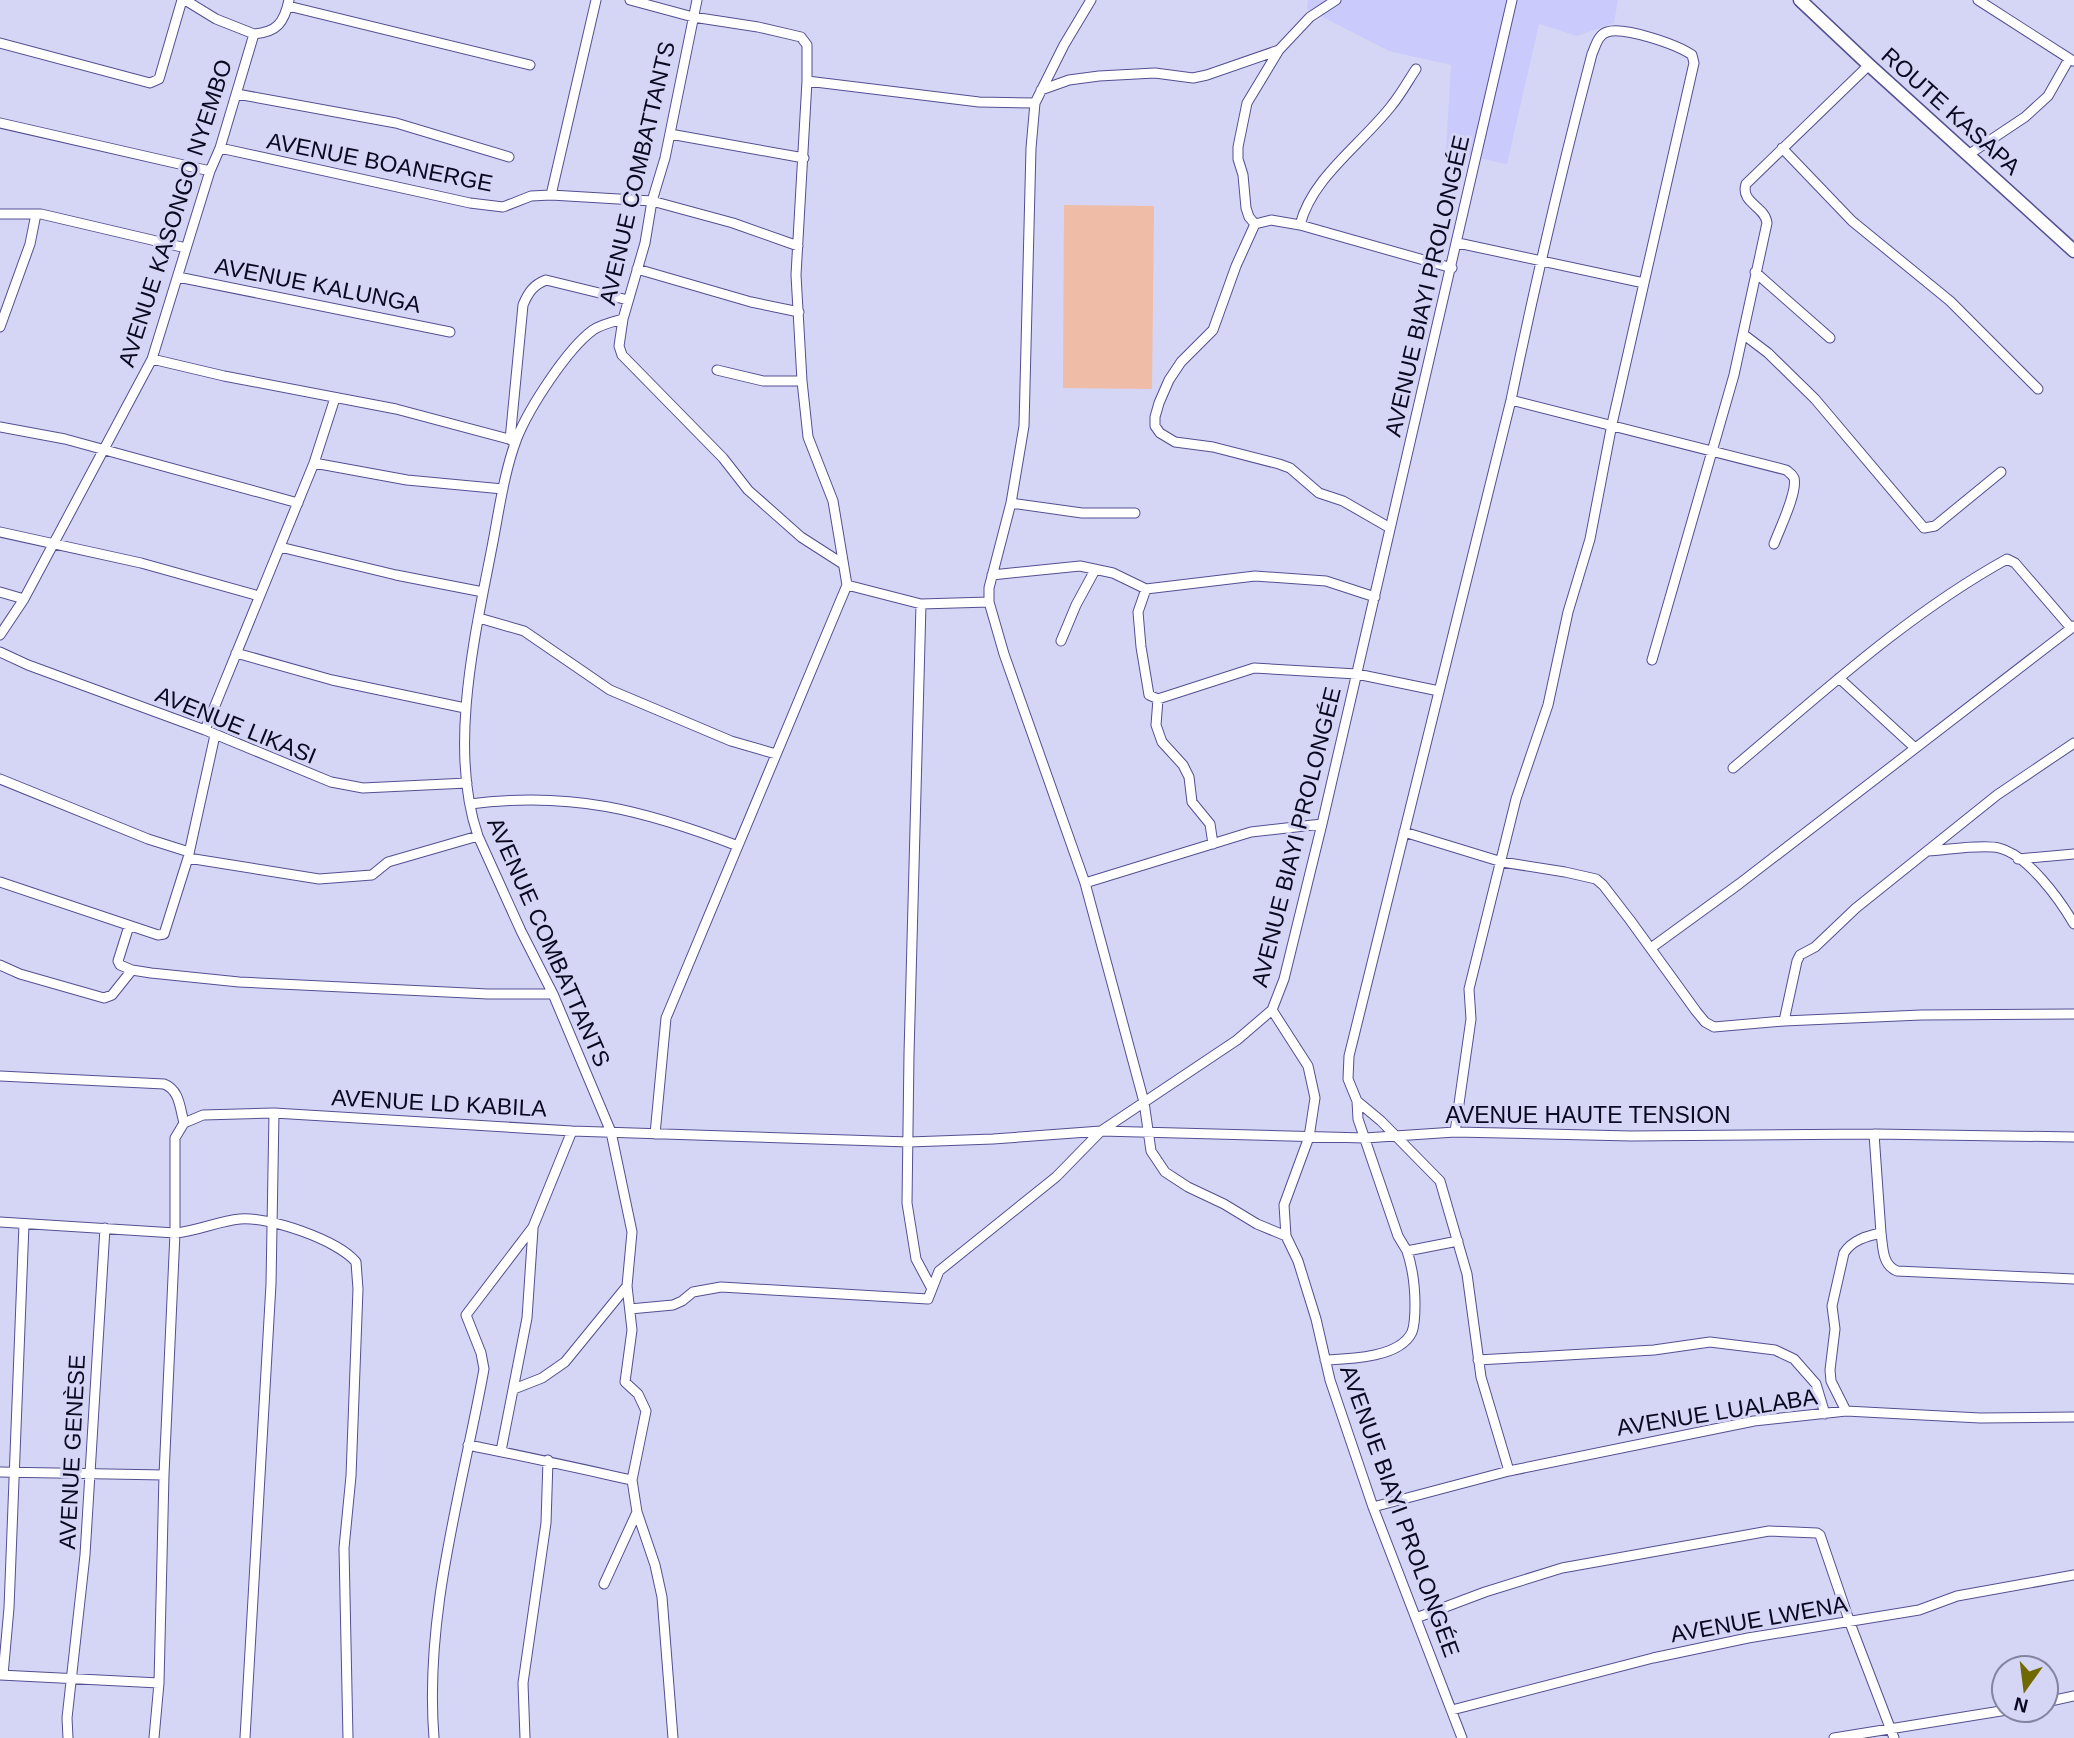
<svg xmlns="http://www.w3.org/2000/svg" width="2074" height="1738" viewBox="0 0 2074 1738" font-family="Arial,sans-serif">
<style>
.built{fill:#cacafc}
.green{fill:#eebca7}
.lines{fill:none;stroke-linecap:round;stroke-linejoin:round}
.minor-casing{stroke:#534f91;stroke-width:11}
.secondary-casing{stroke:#534f91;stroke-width:15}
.minor{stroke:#fff;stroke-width:9}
.secondary{stroke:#fff;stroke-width:12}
.labels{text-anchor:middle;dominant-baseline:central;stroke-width:6;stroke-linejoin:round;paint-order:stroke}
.street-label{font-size:23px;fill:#0b0821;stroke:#d5d6f5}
</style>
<rect width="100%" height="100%" fill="#d5d6f5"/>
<path class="built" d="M1308,0H1618L1614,23L1577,36L1539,24L1507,164L1446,151L1451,65L1389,51L1307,9Z"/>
<path class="green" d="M1064,205L1154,206L1152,389L1063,388Z"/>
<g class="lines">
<g class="minor-casing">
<path id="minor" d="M185,0L216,19L254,34
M630,0L693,17L758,27L801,37L807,45V81L796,275L802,381L808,437L833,501L847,585L666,1018L655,1134
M1091,0L1064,45L1035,103L1031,148L1024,426L1011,503L989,588V602L1004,654L1085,883L1144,1102L1151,1151L1165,1172L1188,1187L1224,1204L1257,1224L1286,1236
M1978,0L2073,61
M288,6L530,65
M0,43L150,83L159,79L182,0
M807,81L979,102L1035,103
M1041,90L1069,80L1099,76L1155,73L1193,78L1207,75L1279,50L1310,17L1336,0
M237,94L396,123L509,157
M0,123L210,171
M670,134L804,158
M220,148L470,203L503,207L531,196L551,195L652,201L733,223L798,246
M1782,148L1852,221L1950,301L2038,389
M1968,155L2025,117L2048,96L2069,59
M551,195L596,0
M0,214H41L186,248
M1255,224L1249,217L1246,208L1243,175L1238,159V147L1247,103L1279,50
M1300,225C1312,177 1362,144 1392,105C1401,94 1408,81 1416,69
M1458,243L1644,283L1694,63L1692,55C1678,45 1624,26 1607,32C1598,35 1596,45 1592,54C1562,168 1535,284 1511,400L1349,1056L1348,1079L1357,1101L1381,1121L1440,1181L1467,1274L1481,1377L1509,1471
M637,269L751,302L799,312
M1755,272L1830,338
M178,277L450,332
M623,319L619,346L622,355L723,458L748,490L801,537L843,564
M0,327L30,244L36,214
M1743,334L1768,353L1815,399L1924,528L1935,526L2001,472
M152,359L224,376L396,409L516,441
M717,370L763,381H802
M1511,400L1786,470C1790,473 1792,474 1794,478C1798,492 1779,530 1774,544
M0,427L65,439L298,503
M510,440L523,305C528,293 533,285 546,280L628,300
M314,463L407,480L503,489
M1011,503L1082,513H1135
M1390,528L1343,501L1319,493L1290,468L1279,464L1213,447L1175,442L1160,433L1155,426V417L1159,403L1169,380L1181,362L1213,330L1236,266L1255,224L1271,220L1300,225L1452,268
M0,532L141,563L259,596
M280,547L396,575L483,592
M992,575L1080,566L1113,573L1146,589L1255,576L1326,581L1375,597
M847,585L921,604L989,602
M1146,589L1138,612L1141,647L1149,695L1158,699L1254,668L1357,674L1439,691
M0,592L24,599
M921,604L909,1054L907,1203L916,1259L932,1289
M479,618L524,631L610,690L731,741L776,754
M0,635L24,599L152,359L210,171L220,148L254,34C277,32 284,23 289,0
M1061,641L1076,605L1095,570
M0,652L28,665L205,730L331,782L363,788L467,783
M236,653L332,680L465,708
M1652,660L1734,375L1767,223C1765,206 1740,203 1746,184L1869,65
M1839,678L1914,747
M1158,699L1156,725L1162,742L1183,765L1189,777L1192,802L1210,824L1213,844
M205,730L314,463L335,398
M1733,768C1821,694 1906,615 2007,559L2015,563L2071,628
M0,779L148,839L189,852
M470,804C571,791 644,810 738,846
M1404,832L1502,862L1565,872L1596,879L1603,885L1630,920L1696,1011L1705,1022L1714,1027L1784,1021L1921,1015L2074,1014
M1928,851C1946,850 1983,844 1999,848C2028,855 2060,900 2074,924
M188,858L319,879L372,875L388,862L478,836
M2018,859L2074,854
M0,882L158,935L164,934L188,858L215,735
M1085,883L1251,832L1322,824
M129,926L118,961L120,965L132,970L151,973L239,982L488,994H553
M1651,948L1739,884L2074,626
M0,965L20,974L104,998L112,995L132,970
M1272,1010L1308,1066L1315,1098L1309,1137L1284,1205L1286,1236L1298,1261L1316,1319L1330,1380L1373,1507L1462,1738
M1784,1021L1797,961L1800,955L1815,947L1856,908L1997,795L2074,743
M0,1076L164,1084C180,1090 180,1109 184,1123
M1357,1101L1358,1119L1398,1236L1407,1251L1458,1241
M1455,1132L1471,1019L1469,989L1516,799L1548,705L1568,612L1590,539L1612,424L1644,283
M0,1222L175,1233C198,1231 218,1221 240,1219C268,1216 338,1240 356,1262L358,1289L351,1476L344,1548L348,1738
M1881,1233C1883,1247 1882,1265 1897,1271L2074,1279
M630,1309L673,1305L682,1301L693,1292L721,1287L928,1299L939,1271L1056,1177L1101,1131L1365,1138L1455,1132L1631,1136L1874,1134L2074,1137
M1325,1360C1349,1359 1400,1358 1412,1332C1415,1324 1415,1314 1415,1305C1415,1285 1413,1269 1407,1251
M1478,1360L1654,1350L1710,1342L1775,1350L1794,1359L1816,1384L1825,1414
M514,1389L542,1378L565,1362L627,1286
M1846,1411L1831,1381L1830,1370L1835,1329L1832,1306L1844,1253C1852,1240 1867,1236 1881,1233L1874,1134
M468,1445C523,1456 577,1468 632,1480
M501,1451L527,1318L533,1229
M0,1472L164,1475
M1373,1507L1509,1471L1754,1421L1846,1411L1980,1418L2074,1417
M604,1584L637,1512
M1416,1618L1485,1592L1562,1568L1769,1531L1817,1533L1820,1535L1850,1623L1894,1738
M0,1675L159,1683
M3,1675L9,1608L24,1224
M2046,1702L2074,1696
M1452,1710L1653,1658L1748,1638L1919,1610L1957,1596L2074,1575
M68,1738L67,1718L85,1555L105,1228
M154,1738L159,1683L164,1475L175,1233V1138L184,1123L203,1115L274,1113L572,1131L909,1142L993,1139L1101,1131L1237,1040L1272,1010L1284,979L1322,824L1512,0
M245,1738L271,1284L274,1113
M434,1738C424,1613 462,1491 484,1369L481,1353L466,1315L533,1227L572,1131
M525,1738L523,1683L546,1523L548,1460
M673,1738L662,1597L655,1565L637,1512L632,1480L646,1411L638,1394L625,1382L632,1330L627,1286L632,1232L611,1132L553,994L521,931L478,836C448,749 475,635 492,547C499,511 504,472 517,438C529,408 567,349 593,330C602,324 612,322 623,319L645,243L652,201L665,158L697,0
M1834,1738L2007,1710"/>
</g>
<g class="secondary-casing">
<path id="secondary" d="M1800,0L1869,65L2074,251"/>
</g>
<use href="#minor" class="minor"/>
<use href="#secondary" class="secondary"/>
</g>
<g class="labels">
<g class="street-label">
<text transform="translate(1951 111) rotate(42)">ROUTE KASAPA</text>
<text transform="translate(380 162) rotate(11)">AVENUE BOANERGE</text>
<text transform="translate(637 173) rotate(-77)">AVENUE COMBATTANTS</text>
<text transform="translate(175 213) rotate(-72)">AVENUE KASONGO NYEMBO</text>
<text transform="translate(318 285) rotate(11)">AVENUE KALUNGA</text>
<text transform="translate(1427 286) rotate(-77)">AVENUE BIAYI PROLONGÉE</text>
<text transform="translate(236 725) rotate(22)">AVENUE LIKASI</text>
<text transform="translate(1296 837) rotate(-76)">AVENUE BIAYI PROLONGÉE</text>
<text transform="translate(549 942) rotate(66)">AVENUE COMBATTANTS</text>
<text transform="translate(439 1103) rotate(3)">AVENUE LD KABILA</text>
<text x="1588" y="1115">AVENUE HAUTE TENSION</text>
<text transform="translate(1717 1412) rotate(-9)">AVENUE LUALABA</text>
<text transform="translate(72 1452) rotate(-87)">AVENUE GENÈSE</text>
<text transform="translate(1400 1511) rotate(70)">AVENUE BIAYI PROLONGÉE</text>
<text transform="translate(1759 1619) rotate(-10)">AVENUE LWENA</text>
</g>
</g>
<g transform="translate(2025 1689) rotate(194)"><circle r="33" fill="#d5d6f5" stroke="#8484a0" stroke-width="2"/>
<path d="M0-5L12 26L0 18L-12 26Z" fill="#706800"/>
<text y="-10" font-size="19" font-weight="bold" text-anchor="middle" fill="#0b0821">N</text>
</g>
</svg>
